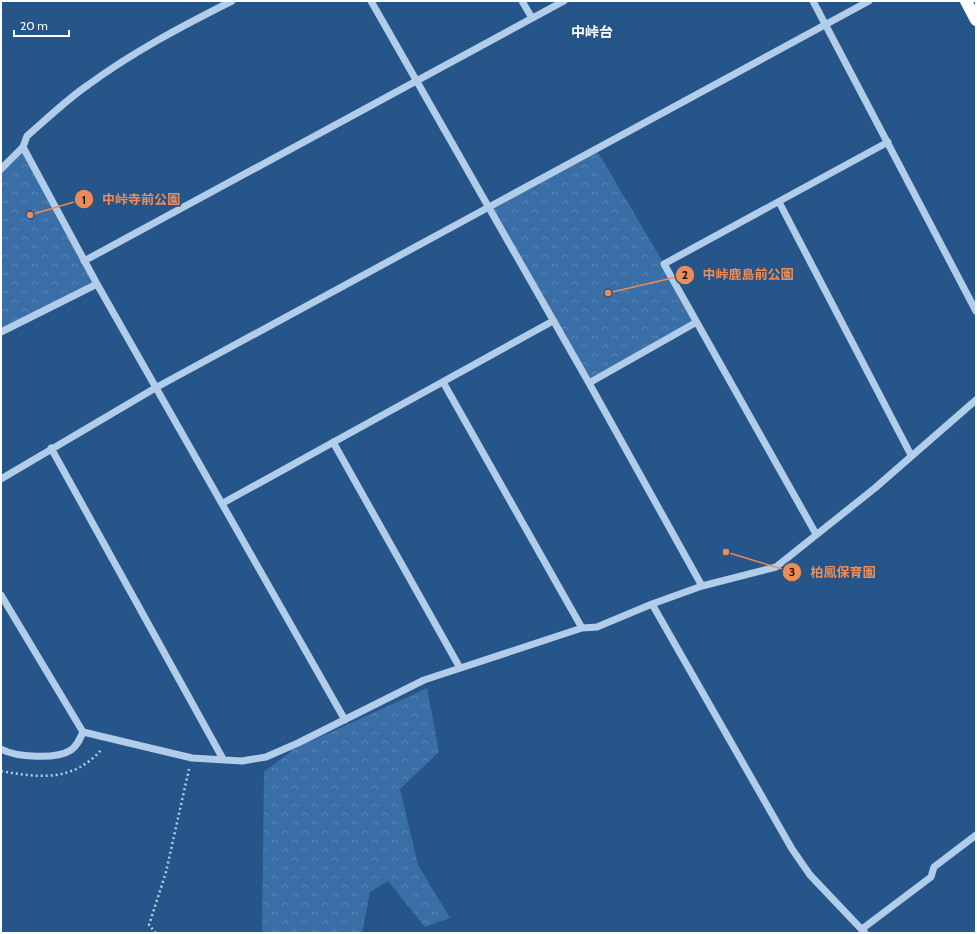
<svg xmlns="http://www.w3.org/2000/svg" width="977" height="934" viewBox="0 0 977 934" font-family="Cabin,'Noto Sans JP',sans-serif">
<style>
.forest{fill:url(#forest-crowns)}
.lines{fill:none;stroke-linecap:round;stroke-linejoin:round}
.path{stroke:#b2cdea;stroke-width:2.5;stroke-dasharray:2 3;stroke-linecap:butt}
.minor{stroke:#b2cdea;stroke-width:7}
.highway{stroke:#fff;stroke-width:12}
.labels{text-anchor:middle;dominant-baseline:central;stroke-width:3.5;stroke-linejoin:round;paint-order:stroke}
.quarter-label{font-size:14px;font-weight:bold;fill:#fff;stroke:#255589}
.leader{fill:none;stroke:#ef8b55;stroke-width:1.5}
.callout-dot{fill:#ef8b55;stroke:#255589;stroke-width:1.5}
.mark-label{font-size:12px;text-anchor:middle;font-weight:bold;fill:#111}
.callout-label{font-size:13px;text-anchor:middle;font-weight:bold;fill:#ef8b55;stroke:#255589;stroke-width:3.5;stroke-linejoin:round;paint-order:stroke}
</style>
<defs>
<pattern id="forest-crowns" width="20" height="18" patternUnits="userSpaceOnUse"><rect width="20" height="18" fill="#396fa6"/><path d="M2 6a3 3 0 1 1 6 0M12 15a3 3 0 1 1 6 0" fill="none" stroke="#5785b3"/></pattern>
</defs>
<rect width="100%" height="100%" fill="#255589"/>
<path class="forest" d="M23,147L97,284L1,332V169Z
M596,149L664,264L695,323L589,383L488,208Z
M427,688L439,752L400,789L418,865L450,918L425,927L388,881L370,892L362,933H262L264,772L294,749Z"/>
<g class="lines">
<path class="path" d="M1,771C40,778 73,782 102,749
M156,933L149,925L166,872L189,769"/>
<path class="minor" d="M232,1C182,26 133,52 88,85C66,100 47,119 27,136L23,147L97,284L345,720
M371,1L589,383L702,586
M522,1L532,18
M813,1L976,311
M1,169L23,147
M779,202L911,455
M84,261L564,1
M1,332L97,284
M443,382L582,628
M589,383L695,323
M333,442L460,668
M51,448L223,759
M1,479L157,387L869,1
M223,503L553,321
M816,534L664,264L888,142
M1,595L83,732C80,739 77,746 71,750C56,760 16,757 1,749
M652,604L792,849L810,875L865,933
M83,732L192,758L242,761L266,757L298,743L424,680L582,628L597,627L652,604L702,586L776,567L875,488L976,400
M862,929L931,877L934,867L976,835"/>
<path class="highway" d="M966,1L976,20"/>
</g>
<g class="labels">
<g class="quarter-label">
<text x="592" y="32">中峠台</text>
</g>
</g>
<path class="leader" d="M30 215L84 199M608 293L685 275M726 552L792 572"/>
<g class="callout-dot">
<circle cx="30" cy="215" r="4"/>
<circle cx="608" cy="293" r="4"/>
<circle cx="726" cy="552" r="4"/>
<circle cx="84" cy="199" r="10"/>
<circle cx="685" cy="275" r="10"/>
<circle cx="792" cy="572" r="10"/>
</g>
<g class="mark-label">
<text x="84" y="204">1</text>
<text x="685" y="279">2</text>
<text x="792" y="576">3</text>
</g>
<g class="callout-label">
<text x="141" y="204">中峠寺前公園</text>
<text x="748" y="279">中峠鹿島前公園</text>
<text x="843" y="577">柏鳳保育園</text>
</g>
<rect width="977" height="934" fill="none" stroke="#ffffff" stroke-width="4"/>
<path d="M14 30v6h55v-6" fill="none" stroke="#ffffff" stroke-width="2"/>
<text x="20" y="30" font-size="12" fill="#ffffff" stroke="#255589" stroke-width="3" paint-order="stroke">20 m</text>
</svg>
